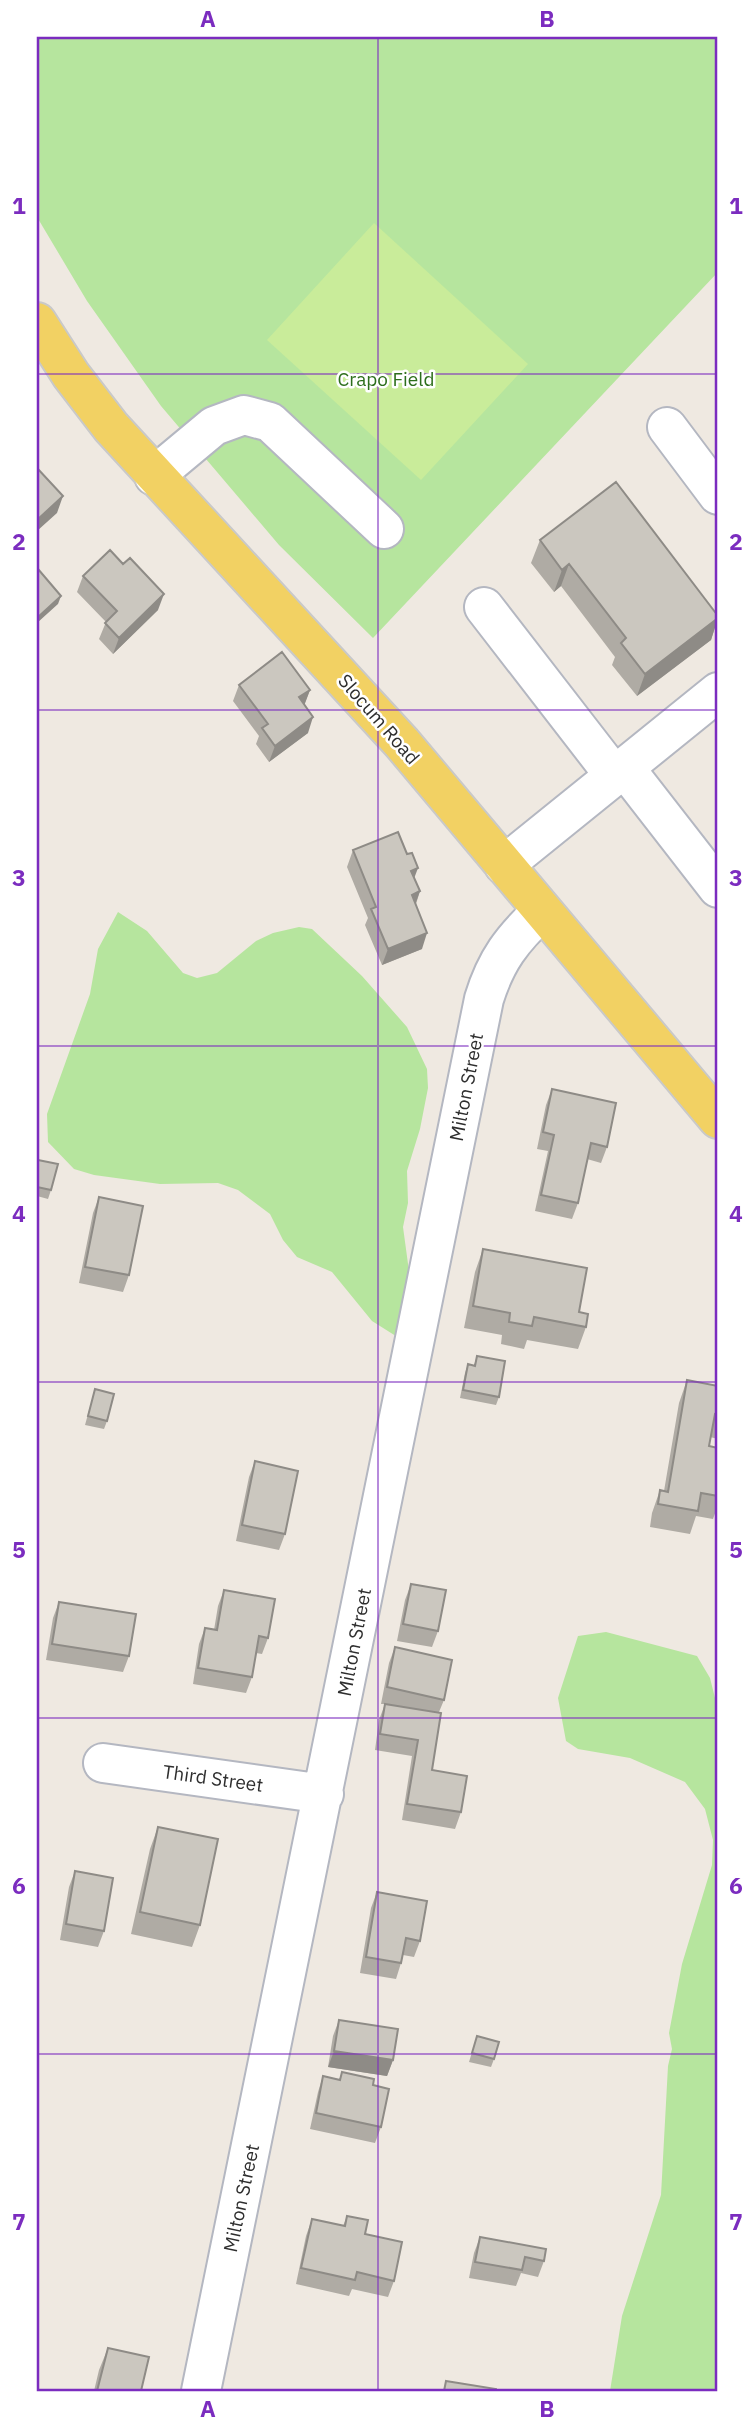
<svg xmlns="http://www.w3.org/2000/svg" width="755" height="2428" viewBox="0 0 755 2428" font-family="'IBM Plex Sans',sans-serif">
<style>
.green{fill:#b6e59e}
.pitch{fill:#c9ec9a}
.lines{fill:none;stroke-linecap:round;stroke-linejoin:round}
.minor-casing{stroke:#b4b7c1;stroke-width:42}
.major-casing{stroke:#c9c9c9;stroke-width:42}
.minor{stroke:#fff;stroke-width:38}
.major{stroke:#f2d163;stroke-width:38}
.wall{fill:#afaba4}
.shaded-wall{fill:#8e8b86}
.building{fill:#cbc7bf;stroke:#8e8b86;stroke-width:2}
.grid{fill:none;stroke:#7b2cbf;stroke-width:2;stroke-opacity:0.55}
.labels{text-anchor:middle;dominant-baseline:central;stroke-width:5;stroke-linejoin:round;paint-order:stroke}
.park-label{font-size:19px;fill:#2c6e1b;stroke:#fff}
.street-label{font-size:19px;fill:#2e2e2e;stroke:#fff}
.neatline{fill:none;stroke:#7b2cbf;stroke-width:2.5}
.grid-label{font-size:23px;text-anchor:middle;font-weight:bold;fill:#7b2cbf}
</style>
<rect width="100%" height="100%" fill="#efe9e1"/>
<path class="green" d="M37,37H718V272L373,638L279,545L161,406L87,301L37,217Z
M118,912L147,931L183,973L197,978L217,973L256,941L273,933L299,927L312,929L362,976L407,1027L427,1069L428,1088L420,1129L407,1171L408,1203L403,1227L414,1308L399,1338L372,1321L332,1272L297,1257L283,1240L270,1214L238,1190L218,1183L160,1184L94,1175L74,1169L48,1142L47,1114L90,994L98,949Z
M606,1632L697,1656L710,1678L718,1710V2391H610L622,2316L661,2195L668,2066L672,2049L669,2033L682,1964L712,1865L713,1840L705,1809L685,1782L630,1758L578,1749L566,1741L558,1698L578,1636Z"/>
<path class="pitch" d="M374,223L528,364L421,480L267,340Z"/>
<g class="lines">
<g class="minor-casing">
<path id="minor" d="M667,427L718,495
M154,476L214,426L244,415L270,422L384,529
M484,607L614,775
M624,767L718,888
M504,865L718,692
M103,1763L324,1794
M201,2391L484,999C496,960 512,939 542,911"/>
</g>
<g class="major-casing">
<path id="major" d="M37,322L71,375L111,427L402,743L718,1119"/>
</g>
<use href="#minor" class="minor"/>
<use href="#major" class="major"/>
</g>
<path class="wall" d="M540,540L718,618L711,640L637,696L612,665L615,657L561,586L554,592L531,563Z
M83,576L158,610L113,654L99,639L106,622L77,592Z
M239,685L310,690L304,705L308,733L269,762L256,744L259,736L233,701Z
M353,850L414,878L420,891L416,904L422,949L382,965L365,925L368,918L347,867Z
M552,1089L607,1147L601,1163L587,1159L578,1203L572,1219L535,1211L548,1151L537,1149L546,1105Z
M37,1164L51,1190L48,1199L37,1196Z
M99,1197L129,1275L123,1292L79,1283L93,1213Z
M483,1249L579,1312L586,1327L578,1349L527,1340L524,1349L501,1344L502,1335L464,1328L475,1272Z
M477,1356L499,1397L496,1405L460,1398L465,1373L468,1364L474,1365Z
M687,1380L718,1386V1439L710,1437L709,1446L718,1448V1505L713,1519L696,1516L690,1534L650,1527L652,1513L660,1490L664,1491L679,1403Z
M95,1389L107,1421L104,1429L85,1425Z
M255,1461L285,1534L279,1550L236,1541L249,1477Z
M411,1584L438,1631L432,1647L397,1641L405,1600Z
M224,1590L268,1638L262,1654L256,1653L252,1677L246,1693L193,1684L199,1644L205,1628L214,1630L218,1606Z
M59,1602L129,1656L123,1672L46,1660L53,1618Z
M395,1647L444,1700L439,1712L432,1770L461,1812L455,1829L402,1820L412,1756L375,1750L379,1720L385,1704H381L389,1663Z
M158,1827L200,1925L192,1947L131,1934L150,1849Z
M75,1871L104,1931L98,1947L60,1940L69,1887Z
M377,1892L420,1941L414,1957L403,1955L401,1963L396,1979L360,1973L371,1908Z
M339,2020L393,2060L387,2076L328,2067L333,2036Z
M477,2036L494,2059L491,2067L469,2062Z
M342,2072L373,2085L381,2127L375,2143L310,2129L318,2092L323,2076L340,2080Z
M347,2216L365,2234L394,2281L388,2297L352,2289L349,2296L296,2284L306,2236L312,2219L343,2226Z
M480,2237L544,2261L538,2277L521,2273L516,2286L469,2278L474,2253Z
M108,2348L141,2391H94L99,2370Z"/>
<path class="shaded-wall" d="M63,496L57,513L37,531V520Z
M569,564L561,586L554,592L562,570Z
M164,594L158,610L113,654L119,638Z
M61,596L58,604L37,623V618Z
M718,618L711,640L637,696L645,674Z
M310,690L304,706L299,697Z
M313,717L308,733L269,762L275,746Z
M418,868L412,884L411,871Z
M420,891L414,908L412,895Z
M427,933L422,949L382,965L388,949Z
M334,2051L393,2060L387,2076L328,2067Z"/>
<path class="building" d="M37,468L63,496L37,520Z
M616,482L718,616V618L645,674L621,643L626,638L569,564L562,570L540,540Z
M110,550L123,564L130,558L164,594L119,638L105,623L117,611L83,576Z
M38,569L61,596L37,618V570Z
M282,652L310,690L299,697L313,717L275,746L262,728L268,724L239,685Z
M398,832L407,854L412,853L418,868L411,871L420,891L412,895L427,933L388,949L371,909L376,907L353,850Z
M552,1089L616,1103L607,1147L591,1143L578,1203L541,1195L554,1135L543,1132Z
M38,1160L58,1164L51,1190L37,1187V1166Z
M99,1197L143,1206L129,1275L85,1267Z
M483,1249L587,1268L579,1312L588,1314L586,1327L534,1317L532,1326L509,1322L510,1313L473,1306Z
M477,1356L505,1361L499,1397L463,1390L468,1364L475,1366Z
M687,1380L718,1386V1415L715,1414L709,1446L718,1448V1496L701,1493L698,1511L658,1504L660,1490L668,1492Z
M95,1389L114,1394L107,1421L88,1416Z
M255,1461L298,1471L285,1534L242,1525Z
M411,1584L446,1590L438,1631L403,1624Z
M224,1590L275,1599L268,1638L259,1636L252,1677L198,1668L205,1628L217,1630Z
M59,1602L136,1614L129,1656L52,1644Z
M395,1647L452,1660L444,1700L387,1687Z
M385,1704L441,1713L432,1770L467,1776L461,1812L407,1804L418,1740L380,1734Z
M158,1827L218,1839L200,1925L140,1912Z
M75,1871L113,1878L104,1931L66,1924Z
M377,1892L427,1901L420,1941L406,1938L401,1963L366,1957Z
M339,2020L398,2029L393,2060L334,2051Z
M477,2036L499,2042L494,2059L472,2053Z
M342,2072L374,2079L373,2085L389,2089L381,2127L316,2113L323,2076L340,2080Z
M347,2216L368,2220L365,2234L402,2242L394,2281L357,2272L355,2280L301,2268L312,2219L345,2226Z
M480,2237L546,2249L544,2261L525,2257L522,2270L475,2262Z
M108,2348L149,2357L141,2391H97Z
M446,2381L496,2389V2391H444Z"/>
<path class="grid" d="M378,37V2391M37,374H718M37,710H718M37,1046H718M37,1382H718M37,1718H718M37,2054H718"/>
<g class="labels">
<g class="park-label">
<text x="386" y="379">Crapo Field</text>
</g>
<g class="street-label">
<text transform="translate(379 719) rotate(49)">Slocum Road</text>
<text transform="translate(466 1087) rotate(-79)">Milton Street</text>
<text transform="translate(354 1642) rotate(-79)">Milton Street</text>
<text transform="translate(213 1778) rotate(8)">Third Street</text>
<text transform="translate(241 2198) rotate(-78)">Milton Street</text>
</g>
</g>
<rect width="755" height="2428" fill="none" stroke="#ffffff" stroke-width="77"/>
<rect x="38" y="38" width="678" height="2352" class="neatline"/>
<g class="grid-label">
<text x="208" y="27">A</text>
<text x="547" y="27">B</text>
<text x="19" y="214">1</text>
<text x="736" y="214">1</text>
<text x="19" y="550">2</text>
<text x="736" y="550">2</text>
<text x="19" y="886">3</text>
<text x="736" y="886">3</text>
<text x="19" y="1222">4</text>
<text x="736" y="1222">4</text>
<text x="19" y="1558">5</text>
<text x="736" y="1558">5</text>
<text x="19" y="1894">6</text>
<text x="736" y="1894">6</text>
<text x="19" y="2230">7</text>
<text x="736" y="2230">7</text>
<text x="208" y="2417">A</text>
<text x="547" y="2417">B</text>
</g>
</svg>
